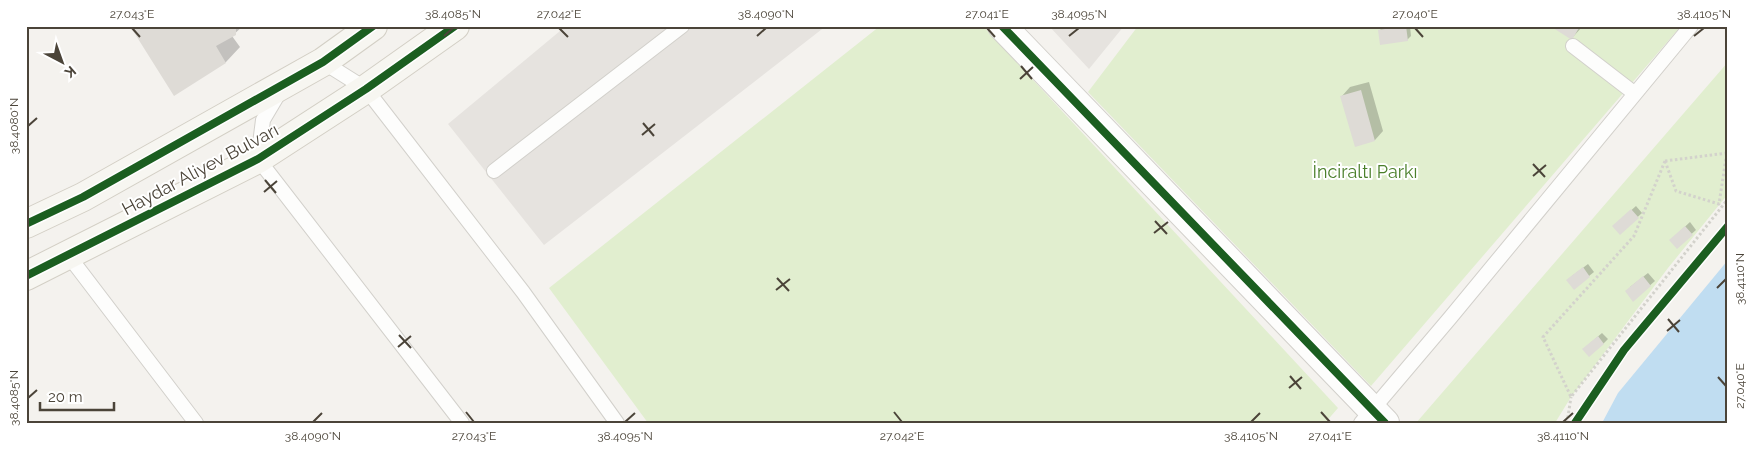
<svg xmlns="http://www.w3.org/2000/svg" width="1754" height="449" viewBox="0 0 1754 449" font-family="Raleway,sans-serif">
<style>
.green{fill:#e1eecf}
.parking{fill:#e6e3df}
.water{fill:#c0ddf1}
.shadow{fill:#0003}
.building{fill:#dedbd6}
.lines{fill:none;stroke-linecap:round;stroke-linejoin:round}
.lane-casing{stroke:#d2d0cb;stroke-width:16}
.street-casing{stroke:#d2d0cb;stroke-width:30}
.secondary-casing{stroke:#d3cfc5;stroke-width:30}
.path{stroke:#d3d2cc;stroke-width:3;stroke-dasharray:2.5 2.5;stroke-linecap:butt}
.lane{stroke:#fdfdfc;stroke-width:14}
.street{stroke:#fdfdfc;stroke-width:28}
.secondary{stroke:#f7f6f1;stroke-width:28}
.cycleway-casing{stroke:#fff;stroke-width:11}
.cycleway{stroke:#1b5e20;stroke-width:8}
.ticks{fill:none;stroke:#4b4439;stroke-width:2}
.labels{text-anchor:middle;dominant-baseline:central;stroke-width:4;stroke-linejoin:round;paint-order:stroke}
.street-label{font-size:18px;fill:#4b4439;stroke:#fff}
.park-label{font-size:18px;fill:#4a7f2a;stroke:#fff}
.neatline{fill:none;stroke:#4b4439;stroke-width:2}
.ticks-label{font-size:12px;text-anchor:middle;fill:#4b4439}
</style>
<rect width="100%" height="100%" fill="#f4f2ee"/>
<path class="green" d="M880,26H983L1338,408L1325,423H648L549,288Z
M1138,26H1681L1371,386L1088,92Z
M1728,62V194L1668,268L1571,397L1555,423H1416Z"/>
<path class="parking" d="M566,26H826L544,245L448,124Z
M1049,26H1124L1089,69Z"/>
<path class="water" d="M1728,260V423H1602L1618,393Z"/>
<path class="shadow" d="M132,26H243L232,36L240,47L226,62L175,94Z
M1410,26L1411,36L1407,40L1379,31L1383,27Z
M1552,26H1583L1572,38Z
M1369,82L1383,131L1375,140L1356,146L1342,96L1350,87Z
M1636,206L1642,213L1620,233L1618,222Z
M1690,222L1696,230L1677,247L1675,236Z
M1588,264L1594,272L1574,288L1572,276Z
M1648,273L1655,281L1633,300L1630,287Z
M1602,333L1608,339L1603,344L1588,345Z"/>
<path class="building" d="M130,26H236V35L216,46L226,63L174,96Z
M1406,26L1408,41L1380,45L1378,30Z
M1550,26H1580L1572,40Z
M1361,90L1375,141L1355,147L1340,96Z
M1631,209L1639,218L1620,235L1612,226Z
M1685,226L1693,235L1677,249L1669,240Z
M1583,267L1590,277L1574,290L1566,280Z
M1643,276L1651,286L1633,302L1625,291Z
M1598,336L1604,344L1589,357L1582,349Z"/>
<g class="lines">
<g class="lane-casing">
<path id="lane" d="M1573,46L1634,93
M323,62L366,89L523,292L617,423
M279,93L263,120L258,159L462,423
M494,171L682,26
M68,255L196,423
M1361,423L1450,318L1691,26"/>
</g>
<g class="street-casing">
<path id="street" d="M1002,26L1385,423"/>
</g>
<g class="secondary-casing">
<path id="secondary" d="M26,224L83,197L323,62L373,26
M26,276L258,159L366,89L455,26"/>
</g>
<path class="path" d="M1665,161L1634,236L1543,337L1571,397L1728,199
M1665,161L1676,191L1719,204L1728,145
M1665,161L1727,153
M1567,423L1571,397
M1575,423L1624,350L1728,226"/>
<use href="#lane" class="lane"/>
<use href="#street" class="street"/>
<use href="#secondary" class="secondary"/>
<g class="cycleway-casing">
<path id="cycleway" d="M1002,26L1385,423
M26,224L83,197L323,62L373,26
M26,276L258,159L366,89L455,26
M1575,423L1624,350L1728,226"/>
</g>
<use href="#cycleway" class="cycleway"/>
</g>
<path class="ticks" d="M132,28L140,37M559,28L568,37M987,28L995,37M1415,28L1423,37M444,36L453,28M757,36L766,28M1069,36L1079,28M1694,36L1704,28M1021,66L1032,79M1020,79L1033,67M643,123L654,136M28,126L37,118M642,135L655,124M1533,164L1545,177M1533,176L1546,165M265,180L276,193M264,192L277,181M1155,221L1167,234M1154,233L1168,222M777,278L789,291M1717,288L1726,279M776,290L790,279M1668,319L1679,332M1667,331L1680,320M399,335L411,348M398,347L411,336M1290,376L1301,389M1718,377L1726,386M1289,388L1302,377M28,398L37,390M466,412L474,422M894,412L902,422M1321,412L1330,422M313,422L322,413M625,422L635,413M1251,422L1260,413M1563,422L1573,413"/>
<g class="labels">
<g class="street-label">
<text transform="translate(200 169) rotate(-28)">Haydar Aliyev Bulvarı</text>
</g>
<g class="park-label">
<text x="1365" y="171">İnciraltı Parkı</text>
</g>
</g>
<rect width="1754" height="449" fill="none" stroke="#ffffff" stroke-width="55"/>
<g transform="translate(62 62) rotate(139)" stroke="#ffffff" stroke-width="4" paint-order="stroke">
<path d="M0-4L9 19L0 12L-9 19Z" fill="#4b4439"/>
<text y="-8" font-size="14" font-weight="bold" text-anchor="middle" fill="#4b4439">K</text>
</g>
<path d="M40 402v8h74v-8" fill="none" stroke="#4b4439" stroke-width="2.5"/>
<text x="48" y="402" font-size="15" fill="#4b4439" stroke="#ffffff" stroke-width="4" paint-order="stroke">20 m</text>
<rect x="28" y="28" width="1698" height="394" class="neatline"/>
<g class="ticks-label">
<text x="132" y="18">27.043°E</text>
<text x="453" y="18">38.4085°N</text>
<text x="559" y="18">27.042°E</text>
<text x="766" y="18">38.4090°N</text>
<text x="987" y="18">27.041°E</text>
<text x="1079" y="18">38.4095°N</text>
<text x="1415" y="18">27.040°E</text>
<text x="1704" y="18">38.4105°N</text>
<text transform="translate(14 126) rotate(-90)" y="4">38.4080°N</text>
<text transform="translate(1740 279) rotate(-90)" y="4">38.4110°N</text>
<text transform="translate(1740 386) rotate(-90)" y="4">27.040°E</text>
<text transform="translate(14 398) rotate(-90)" y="4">38.4085°N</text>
<text x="313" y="440">38.4090°N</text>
<text x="474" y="440">27.043°E</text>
<text x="625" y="440">38.4095°N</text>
<text x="902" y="440">27.042°E</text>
<text x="1251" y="440">38.4105°N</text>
<text x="1330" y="440">27.041°E</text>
<text x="1563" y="440">38.4110°N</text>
</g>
</svg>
